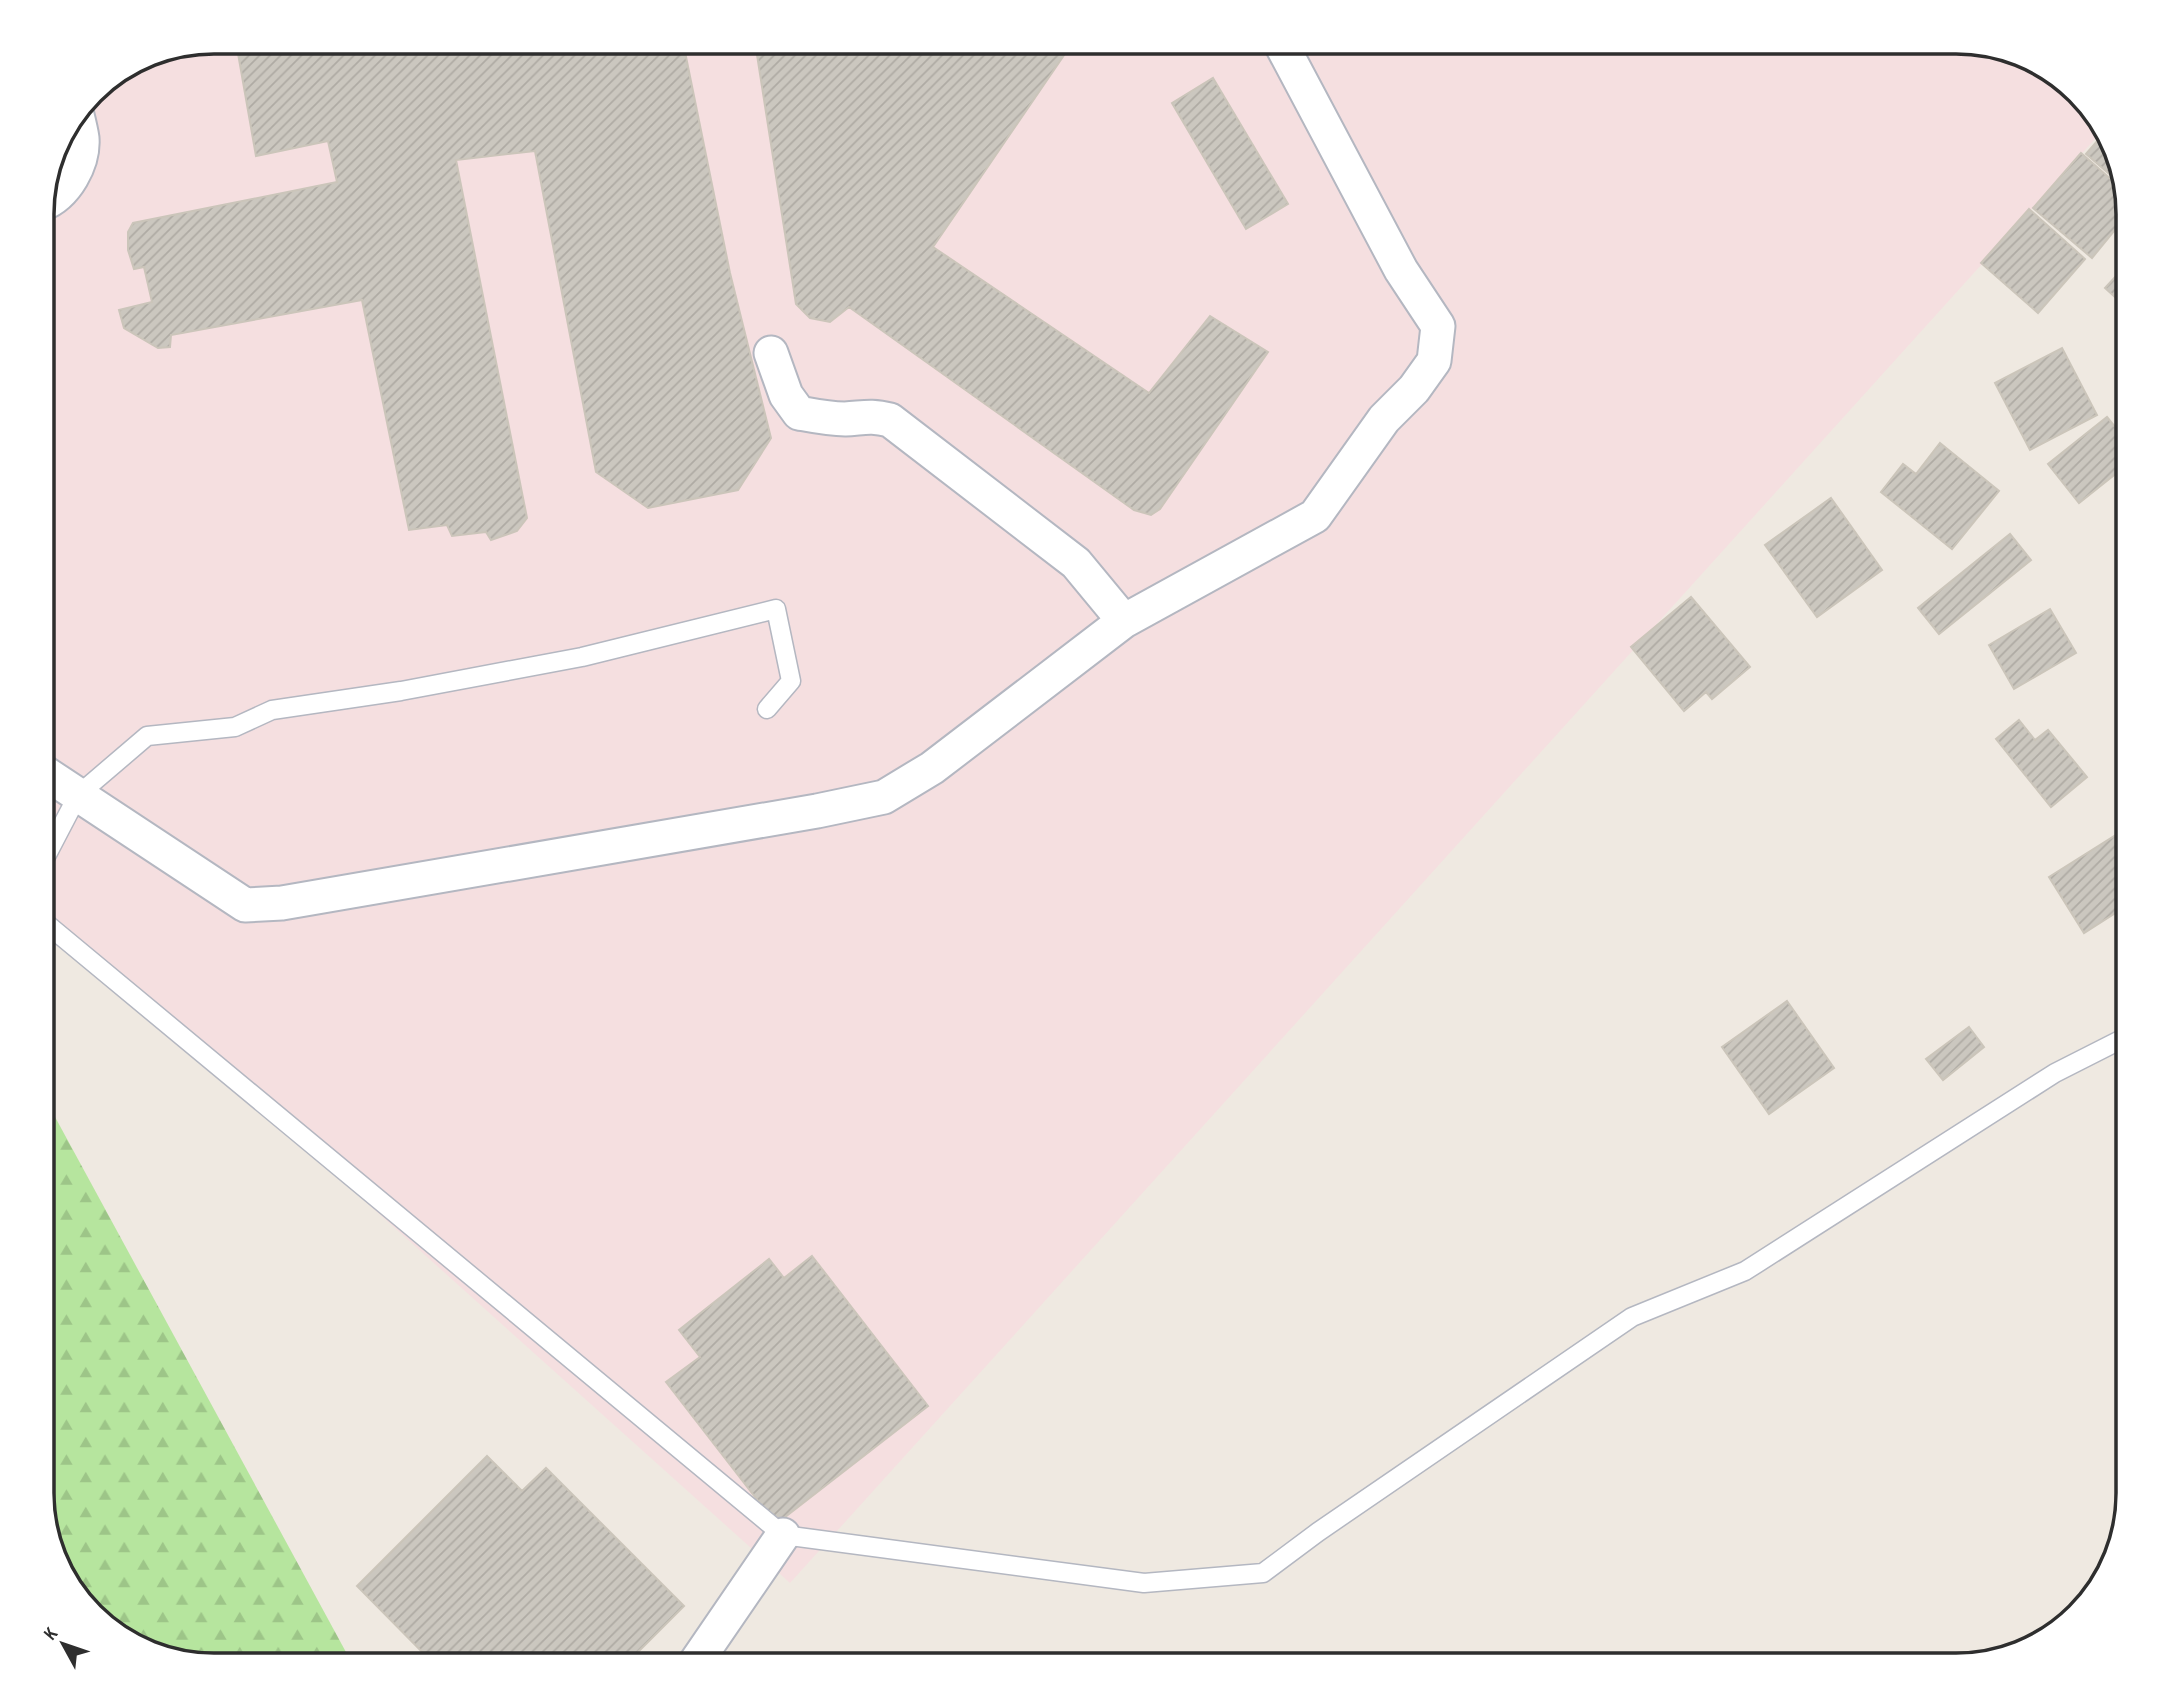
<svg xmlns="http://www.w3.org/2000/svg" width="2170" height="1707" viewBox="0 0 2170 1707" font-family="'Sofia Sans Condensed',sans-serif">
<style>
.medical{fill:#f5dfe0}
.forest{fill:url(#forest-firs)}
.building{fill:url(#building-hatch);stroke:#cbc5ba;stroke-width:2}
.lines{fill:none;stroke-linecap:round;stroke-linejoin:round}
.service-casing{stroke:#b4b7c1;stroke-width:21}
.minor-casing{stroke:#b4b7c1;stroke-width:37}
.service{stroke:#fff;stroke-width:18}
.minor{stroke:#fff;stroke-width:33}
.rim{fill:none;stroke:#2e2e2e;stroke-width:3.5}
</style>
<defs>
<pattern id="forest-firs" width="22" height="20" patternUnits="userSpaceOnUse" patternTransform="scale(1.75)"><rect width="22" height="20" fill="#b6e59e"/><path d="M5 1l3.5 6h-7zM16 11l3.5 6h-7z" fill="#9dc588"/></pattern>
<pattern id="building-hatch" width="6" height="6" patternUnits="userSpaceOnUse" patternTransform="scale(1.75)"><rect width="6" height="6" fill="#cbc7bf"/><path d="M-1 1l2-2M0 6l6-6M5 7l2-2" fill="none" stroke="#afaba4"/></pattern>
</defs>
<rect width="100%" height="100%" fill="#efe9e1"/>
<path class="medical" d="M214,42H1956L2021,55L2069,84L2104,129L790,1583L42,911V202L60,138L100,85L149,55Z"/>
<path class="forest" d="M42,1093L353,1665H214L158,1656L101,1623L60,1569L42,1504Z"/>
<path class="building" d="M236,42H683L730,273L771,438L738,490L648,508L596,472L535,151L456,160L527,518L517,531L491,540L486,532L452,536L447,525L409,530L362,300L171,335L170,347L158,348L124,328L119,310L152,302L144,267L134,269L128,250V232L133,223L337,182L328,141L256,156Z
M755,42H1073L933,247L1149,393L1210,316L1268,352L1160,509L1151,515L1134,510L849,307L830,322L810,318L796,304Z
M1213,78L1288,204L1246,229L1172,103Z
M2105,132L2110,138L2121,184L2086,154Z
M2081,153L2122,189L2128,214L2092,258L2033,208Z
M2029,209L2085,259L2038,313L1981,263Z
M2128,263V309L2105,288Z
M2062,348L2097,415L2030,450L1995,383Z
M2107,417L2128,443V464L2079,503L2048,464Z
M1940,443L1999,491L1952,549L1881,492L1903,464L1916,474Z
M1831,498L1882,570L1817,617L1765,545Z
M2010,534L2031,560L1939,634L1918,608Z
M1691,597L1750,667L1712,699L1706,692L1684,711L1631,647Z
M2050,609L2076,653L2014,689L1989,645Z
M2019,720L2035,740L2048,730L2087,777L2051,807L1996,739Z
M2116,835L2128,854V905L2084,933L2049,877Z
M1787,1001L1834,1068L1769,1114L1722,1047Z
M1969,1027L1984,1047L1943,1080L1926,1059Z
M812,1256L928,1406L776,1524L666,1382L700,1357L679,1330L769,1259L784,1278Z
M487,1456L522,1491L546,1468L684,1606L625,1665H435L357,1586Z"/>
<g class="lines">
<g class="service-casing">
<path id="service" d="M42,864L78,795L147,736L235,727L272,710L401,691L582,657L776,609L791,681L767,709
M42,920L783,1535L1144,1583L1263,1573L1318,1532L1632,1317L1745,1271L2055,1073L2128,1036"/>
</g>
<g class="minor-casing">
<path id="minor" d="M42,204C66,195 84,163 82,138C81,131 79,123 77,115
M771,353L786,395L799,413C815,416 829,419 845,419C864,418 870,415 890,420L1076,563L1124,621
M42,771L245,905L282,903L817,811L884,797L932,768L1124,621L1315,516L1384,419L1414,389L1434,361L1438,326L1401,270L1280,42
M694,1665L783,1535"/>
</g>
<use href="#service" class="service"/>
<use href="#minor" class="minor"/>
</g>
<path d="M0 0H2170V1707H0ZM214 54H1956A160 160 0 0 1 2116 214V1493A160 160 0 0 1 1956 1653H214A160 160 0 0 1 54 1493V214A160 160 0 0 1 214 54Z" fill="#fff" fill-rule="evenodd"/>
<path class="rim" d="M214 54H1956A160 160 0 0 1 2116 214V1493A160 160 0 0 1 1956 1653H214A160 160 0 0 1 54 1493V214A160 160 0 0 1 214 54Z"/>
<g transform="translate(63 1644) rotate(310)" stroke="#ffffff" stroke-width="5" paint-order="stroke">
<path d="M0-5L12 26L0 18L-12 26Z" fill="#2e2e2e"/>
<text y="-10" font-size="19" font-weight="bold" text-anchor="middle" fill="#2e2e2e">K</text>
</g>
</svg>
